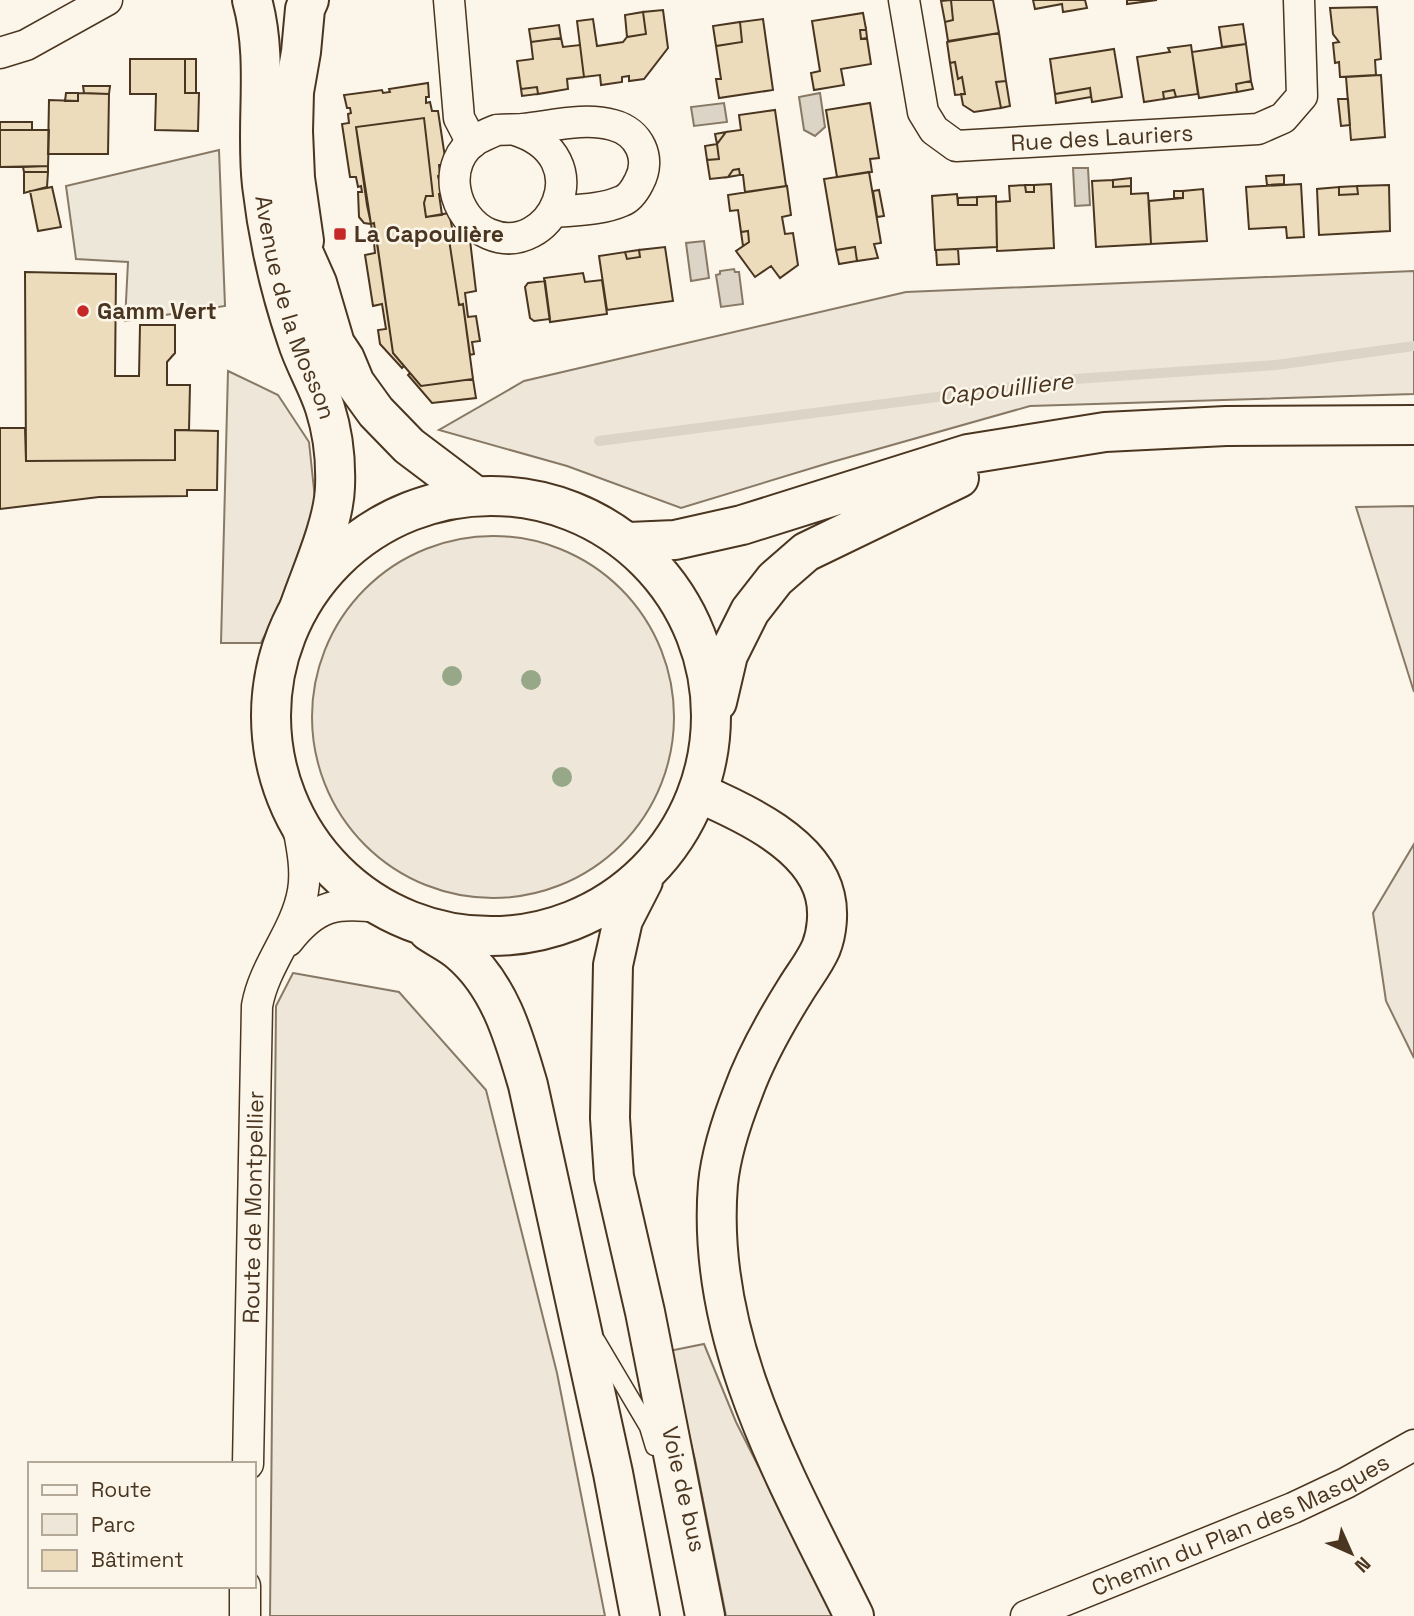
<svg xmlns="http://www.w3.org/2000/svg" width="1414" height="1616" viewBox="0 0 1414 1616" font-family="'Space Grotesk',sans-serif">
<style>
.green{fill:#ede6d9;stroke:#887966;stroke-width:2}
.parking{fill:#ede7d9;stroke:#887966;stroke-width:2}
.water{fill:#dcd4c6;stroke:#887966;stroke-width:2}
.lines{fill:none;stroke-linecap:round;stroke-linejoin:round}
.stream{stroke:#dcd4c6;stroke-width:10}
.building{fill:#ecdcbc;stroke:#4a3520;stroke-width:2}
.service-casing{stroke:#4a3520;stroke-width:19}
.minor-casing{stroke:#4a3520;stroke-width:33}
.tertiary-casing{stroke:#4a3520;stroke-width:42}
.secondary-casing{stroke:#4a3520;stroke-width:42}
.service{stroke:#fbf6e9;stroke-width:16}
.minor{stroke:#fbf6e9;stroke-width:30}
.tertiary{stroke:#fbf6e9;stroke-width:38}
.secondary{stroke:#fbf6e9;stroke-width:38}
.tree{fill:#96a887}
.poi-dot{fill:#c62828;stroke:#fbf6e9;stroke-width:2.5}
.labels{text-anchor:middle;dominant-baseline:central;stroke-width:5;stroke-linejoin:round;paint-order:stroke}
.street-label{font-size:23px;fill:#4a3520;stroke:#fbf6e9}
.poi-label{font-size:23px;font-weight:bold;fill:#4a3520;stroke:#fbf6e9;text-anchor:start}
.water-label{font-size:24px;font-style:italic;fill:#4a3520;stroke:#fbf6e9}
</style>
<rect width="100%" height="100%" fill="#fbf6e9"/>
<path class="green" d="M1414,271V394L1030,406L832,462L681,508L567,466L439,430L524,381L906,292Z
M228,371L278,395L309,442L315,499L308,548L261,643H221Z
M1414,506V692L1356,507Z
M312 717a181 181 0 1 1 362 0a181 181 0 1 1-362 0Z
M1414,844V1058L1386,1001L1373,913Z
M293,973L399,992L486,1090L557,1373L605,1616H270L276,1006Z
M704,1344L736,1422L834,1616H726L695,1460L669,1351Z"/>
<path class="parking" d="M219,150L225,306L125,321L128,262L76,259L66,186Z"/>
<path class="water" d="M820,93L825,127L815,136L804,130L799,97Z
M724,103L727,122L694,126L691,107Z
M1073,168H1088L1090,205L1075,206Z
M704,241L709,278L691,281L686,243Z
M734,269L735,272H739L743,304L721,307L716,275L720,274V271Z"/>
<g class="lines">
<path class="stream" d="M599,441L1075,379L1276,365L1414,346"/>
</g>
<path class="building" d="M951,0H993L999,33L948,41L945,22L953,20Z
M951,0L953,20L945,22L941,1Z
M1033,0H1085L1087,8L1063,12L1062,4L1035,9Z
M1127,0H1157L1127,4Z
M1377,7L1381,59L1375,60L1376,75L1340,77L1339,62L1335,63L1333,43L1339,42L1333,34L1330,8Z
M663,10L668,48L644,79L629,81V76L622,77V82L601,85L600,75L584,77L577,21L593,19L597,46L623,42L627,37L646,34L643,12Z
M643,12L646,34L627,37L625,15Z
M863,13L866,29L860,30L861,39L867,38L871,64L841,69L844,85L814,90L811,73L820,71L812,21Z
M763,19L773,90L719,98L716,79H721L716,46L742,42L740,22Z
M740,22L742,42L716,46L713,26Z
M1243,24L1246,44L1222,47L1219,27Z
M559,25L561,38L531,42L529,29Z
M866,29L867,38L861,39L860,30Z
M999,33L1006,81L996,82L1001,108L974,112L963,105L961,94H965L962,77L958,79L955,62L950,63L947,42Z
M561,38L563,47L580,45L584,77L567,79L568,89L538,94L537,87L521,89L517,61L533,59L531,42Z
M1246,44L1251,81L1236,84L1237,92L1199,98L1192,52Z
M1191,45L1198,94L1176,97L1174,90L1163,92L1164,99L1144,102L1137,57L1170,52L1168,48Z
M1114,49L1122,97L1092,102L1090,88L1055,94L1050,59Z
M130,59H185V93H199L198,131L155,130L156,94H130Z
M185,59H196V93H185Z
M955,62L958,79L962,77L965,94L955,95L950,63Z
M1381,75L1385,137L1351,140L1346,77Z
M1006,81L1010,106L1001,108L996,82Z
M1251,81L1253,89L1237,92L1236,84Z
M428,83L429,97H426V103L430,102L432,111H438L446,164L439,165L440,175L438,176L442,193L439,194L442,215L426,217L424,203L426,196H433L424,118L356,127L371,224L364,223L359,217L358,192H362L361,186L358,187L356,177H350L342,124L349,123L348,114L351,113L350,108H347L344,95L382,90L383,93L390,92L389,89Z
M83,86H110L109,94L84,93Z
M537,87L538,94L522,96L521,89Z
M1090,88L1091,97L1056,103L1055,94Z
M1174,90L1176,97L1164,99L1163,92Z
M66,93H78V101H65Z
M78,93L109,94L108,154H48L49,100L78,101Z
M1338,99H1348L1350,125L1341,126Z
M870,103L879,158L870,159L872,172L837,177L826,110Z
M775,110L786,186L745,192L743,175H740L739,169L733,170L728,177L710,179L707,160L719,159L717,144L726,132L741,130L739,115Z
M424,118L433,196H426L424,203L426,217L449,213L453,232L448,233L459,305L463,304L473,379L421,386L393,353L374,223L371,224L367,205L356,127Z
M0,122H32V130H0Z
M0,130H49L48,166L0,167Z
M726,132L717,144L715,134Z
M717,144L719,159L707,160L705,146Z
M48,166V172H24L23,167Z
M739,169L740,175L728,177L733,170Z
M24,172H48L47,187L24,193Z
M869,172L881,243L874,244L878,258L857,261L855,247L836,250L824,179Z
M1284,175V184L1267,185L1266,176Z
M1131,178V186L1113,187V180Z
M1113,180V187L1131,186V194L1148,193L1151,244L1096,247L1092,181Z
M1051,184L1054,248L997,251L996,202L1010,201L1009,186L1025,185L1026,192H1034V185Z
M1301,184L1304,237L1287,238L1286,227L1249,229L1246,187Z
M1025,185H1034V192H1026Z
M1389,185L1390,231L1319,235L1317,189L1339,187V195L1358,194L1357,186Z
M787,186L791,215L782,217L785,234L793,233L798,265L780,278L771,266L755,277L736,251L749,242L748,231L741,232L738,210L730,211L728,195Z
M1357,186L1358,194L1339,195V187Z
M52,187L61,227L38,231L30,191Z
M1203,189L1207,241L1151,244L1149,201L1183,198V191Z
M879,190L884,216L877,217L873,191Z
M1174,191H1183V198H1174Z
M957,194L958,205H977V197L996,196L997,247L935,250L932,196Z
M977,197V205H958V198Z
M374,223L376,238H373L371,224Z
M748,231L749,242L743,246L741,232Z
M456,232L458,242L470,240L476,291L465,293L468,317L476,316L480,341L472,342L474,354L470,355L463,304L459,305L448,233Z
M377,242L393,353L404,366L402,368L380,344L378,330L386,329L382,304L373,306L365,255L375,253L374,243Z
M665,247L673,301L607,310L599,256L625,252L627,259L640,257L639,250Z
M855,247L857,261L839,264L836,250Z
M958,249L959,264L937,265L936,250Z
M639,250L640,257L627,259L625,252Z
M25,272L116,274L115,376H139L140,325H175V353L167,362V385H190L189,430H175V460L26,461Z
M583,273L585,282L602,280L607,314L550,322L544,278Z
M545,281L550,319L534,321L530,318L525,287L528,283Z
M410,373L421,386L473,379L476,398L432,403L408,375Z
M0,428H25L26,461L175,460V430L218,431L217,490H187V496L99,497L0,509Z"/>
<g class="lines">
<g class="service-casing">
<path id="service" d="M597,1341L648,1427L654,1447"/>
</g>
<g class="minor-casing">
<g id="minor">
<path d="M449,0L459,118L472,143"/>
<path id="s1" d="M904,0L923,112L934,130L956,146L1258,129L1283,118L1302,96L1299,0"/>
<path d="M0,53L26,45L107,0"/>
<path d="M515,130C602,157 550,260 489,234C452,218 440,162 477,139C483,136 491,132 497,130C505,129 515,130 523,129C552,126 585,117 613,125C639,132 652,158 639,182C635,190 630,198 622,201C602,210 575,210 554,212"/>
<path d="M288,941C318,903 336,903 381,907"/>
<path id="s2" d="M248,1464L257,1006C264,965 296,932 303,891C307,868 301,843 297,821"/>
<path d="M245,1616V1586"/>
<path id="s3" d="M1026,1616L1293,1508L1346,1483L1414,1445"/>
</g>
</g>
<g class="tertiary-casing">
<g id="tertiary">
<path id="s4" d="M252,0C269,60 255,124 262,185C268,237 280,290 297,340C304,363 318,385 325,408C333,433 336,461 335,487C334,523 311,573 299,608"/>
<path d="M309,0L305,9L301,52L294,92L293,131L295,178L304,241L301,247L317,283L335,344L345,359L355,383L376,412L409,446L474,495"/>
<path d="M699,793C743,812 813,844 825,896C829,912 827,933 821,948C815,962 804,976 796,989C776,1021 756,1056 743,1092C732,1120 721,1153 718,1184C705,1341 787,1480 854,1616"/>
</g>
</g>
<g class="secondary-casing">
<path id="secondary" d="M271 716a220 220 0 1 1 440 0a220 220 0 1 1-440 0Z
M629,542L675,540L742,525L968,454L1105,432L1226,426L1414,425
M717,702L728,655L750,611L775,579L806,552L959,478
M643,881L623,920L613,965L610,1118L614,1177L645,1312L705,1616
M428,931C438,938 451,944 460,952C500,986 514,1037 528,1085L613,1473L640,1616"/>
</g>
<use href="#service" class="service"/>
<use href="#minor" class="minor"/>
<use href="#tertiary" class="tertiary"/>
<use href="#secondary" class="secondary"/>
</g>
<g class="tree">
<circle cx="452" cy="676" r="10"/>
<circle cx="531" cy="680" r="10"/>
<circle cx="562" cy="777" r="10"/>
</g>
<g class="poi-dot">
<rect x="333" y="227" width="14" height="14" rx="3.5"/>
<circle cx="83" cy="311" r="7"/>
</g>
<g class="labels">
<g class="street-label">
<text stroke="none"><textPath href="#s1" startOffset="308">Rue des Lauriers</textPath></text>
<text stroke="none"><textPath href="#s4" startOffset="313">Avenue de la Mosson</textPath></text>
<text stroke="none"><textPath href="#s2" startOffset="257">Route de Montpellier</textPath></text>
<text transform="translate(684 1489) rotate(77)">Voie de bus</text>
<text stroke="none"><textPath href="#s3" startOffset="233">Chemin du Plan des Masques</textPath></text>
</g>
<g class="poi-label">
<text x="354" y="234">La Capoulière</text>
<text x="97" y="311">Gamm Vert</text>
</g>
<g class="water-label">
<text transform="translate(1006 388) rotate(-7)">Capouilliere</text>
</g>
</g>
<rect x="28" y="1462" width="228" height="126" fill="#fbf6e9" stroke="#b4a999" stroke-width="2"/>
<rect x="42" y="1485" width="35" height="10" fill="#fbf6e9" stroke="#b4a999" stroke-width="2"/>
<text x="91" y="1497" font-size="21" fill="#4a3520">Route</text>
<rect x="42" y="1514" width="35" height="21" fill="#ede6d9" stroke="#b4a999" stroke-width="2"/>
<text x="91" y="1532" font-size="21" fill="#4a3520">Parc</text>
<rect x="42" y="1550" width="35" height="21" fill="#ecdcbc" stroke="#b4a999" stroke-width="2"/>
<text x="91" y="1567" font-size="21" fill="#4a3520">Bâtiment</text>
<g transform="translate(1351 1553) rotate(135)" stroke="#fbf6e9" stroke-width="5" paint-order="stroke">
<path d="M0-5L12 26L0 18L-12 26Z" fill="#4a3520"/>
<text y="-10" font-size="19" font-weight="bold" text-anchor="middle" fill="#4a3520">N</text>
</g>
</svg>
